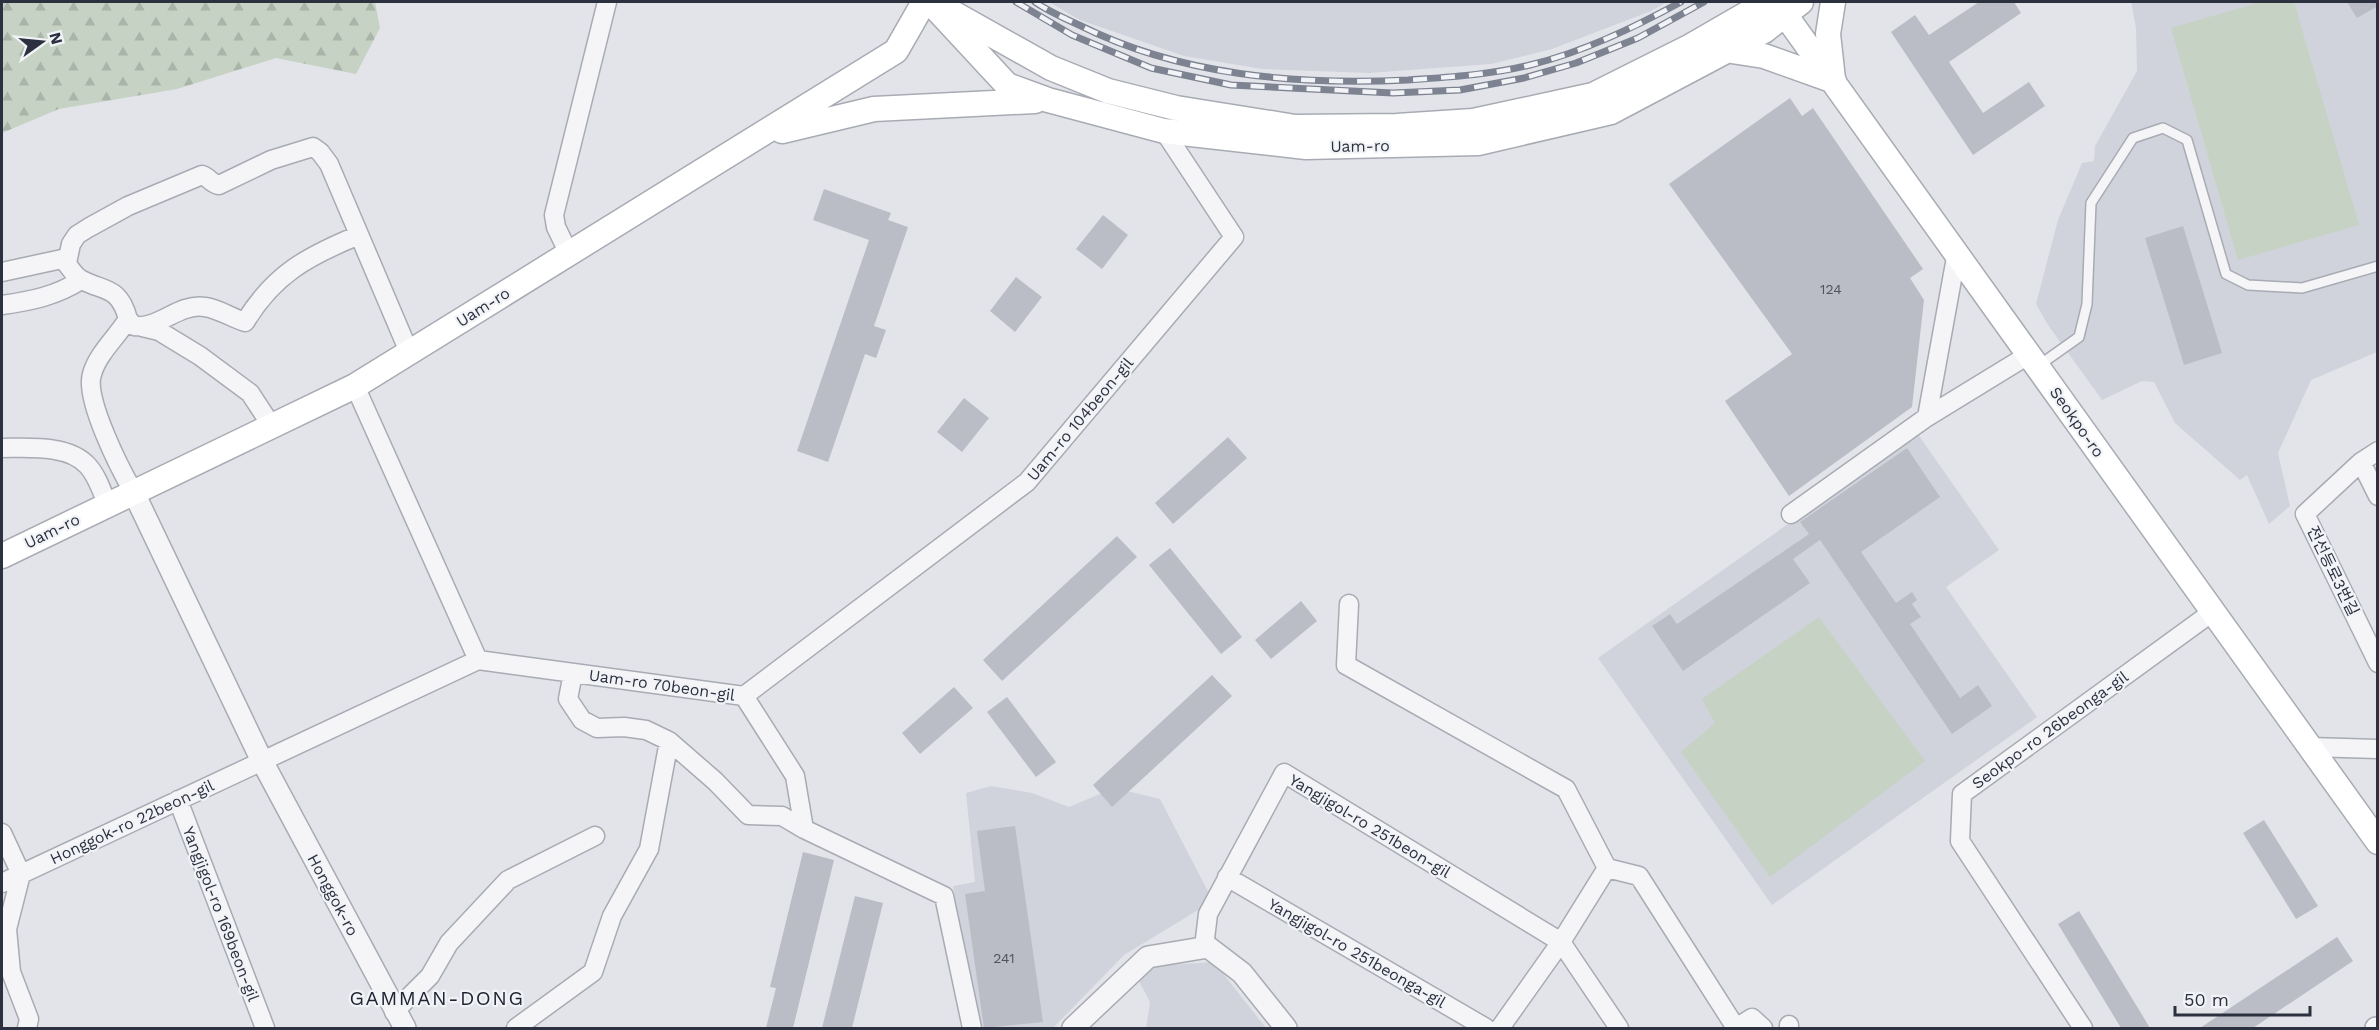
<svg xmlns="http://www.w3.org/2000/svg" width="2379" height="1030" viewBox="0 0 2379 1030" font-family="'Work Sans','Noto Sans KR',sans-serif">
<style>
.built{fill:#d0d3db}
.green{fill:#c6d2c4}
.forest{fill:url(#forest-firs)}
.building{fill:#babdc5}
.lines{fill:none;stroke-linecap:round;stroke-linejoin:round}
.service-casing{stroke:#a8abb3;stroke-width:12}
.minor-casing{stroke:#a8abb3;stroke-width:21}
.tertiary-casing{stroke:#a8abb3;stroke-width:24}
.secondary-casing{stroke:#a8abb3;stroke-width:27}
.service{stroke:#f5f5f8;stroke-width:9}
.minor{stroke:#f5f5f8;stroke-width:18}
.tertiary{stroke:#f5f5f8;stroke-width:21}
.secondary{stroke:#fff;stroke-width:24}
.rail-casing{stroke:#7d8391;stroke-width:7}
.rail{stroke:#f2f3f7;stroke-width:4.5;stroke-dasharray:14;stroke-linecap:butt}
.labels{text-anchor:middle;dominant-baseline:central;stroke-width:4.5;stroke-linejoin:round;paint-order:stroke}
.number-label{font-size:14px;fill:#505461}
.street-label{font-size:16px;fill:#2c3140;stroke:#f2f3f7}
.quarter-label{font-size:20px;letter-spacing:1.5px;fill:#1e2231;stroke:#f2f3f7}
</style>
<defs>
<pattern id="forest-firs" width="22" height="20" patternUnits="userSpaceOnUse" patternTransform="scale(1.5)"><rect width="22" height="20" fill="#c6d2c4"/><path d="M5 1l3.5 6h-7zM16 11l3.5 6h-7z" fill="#aab5a9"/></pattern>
</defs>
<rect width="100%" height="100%" fill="#e2e4e9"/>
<path class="built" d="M1049,2H1667L1651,11L1552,49L1491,64L1369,73L1262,69L1184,56L1080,20Z
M2131,2H2377V352L2311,380L2278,453L2290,506L2269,524L2247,475L2240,480L2175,423L2154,382L2142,381L2102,400L2048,325L2036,304L2058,220L2082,163L2094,161L2095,146L2137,71L2136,28Z
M1917,433L1999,550L1946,587L2037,717L1772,905L1598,658Z
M991,786L1032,793L1069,807L1100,794L1131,792L1160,799L1213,901L1124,955L1053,1028H983L972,988L953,886L975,882L966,793Z
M1214,962L1266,1028H1146L1150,1002L1138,979L1150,966Z"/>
<path class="green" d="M2261,2H2294L2359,225L2238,260L2171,28Z
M1819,617L1925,761L1770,877L1681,752L1715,723L1702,699Z"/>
<path class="forest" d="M2,2H375L380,28L356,74L276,58L177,89L59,109L2,133Z"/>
<path class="building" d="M1979,2H2014L2021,13L1949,62L1983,113L2029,82L2045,106L1973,155L1891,32L1915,15L1929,35Z
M2347,2H2378V6L2357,18Z
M1790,98L1802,116L1813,108L1923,269L1910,278L1924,300L1912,407L1789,496L1725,401L1792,354L1669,184Z
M824,189L891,213L888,220L908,227L874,326L886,330L876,358L865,354L828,462L797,451L869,240L813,220Z
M1103,215L1128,235L1102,269L1076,249Z
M2183,226L2222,353L2184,365L2145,238Z
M1016,277L1042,297L1015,332L990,311Z
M964,398L989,418L962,452L937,432Z
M1228,437L1247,458L1173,524L1155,503Z
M1907,448L1940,497L1861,552L1896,603L1912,592L1917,600L1912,604L1921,617L1910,624L1960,698L1978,685L1992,706L1952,734L1820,540L1793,559L1810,583L1683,671L1652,626L1670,614L1677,624L1809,534L1800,522Z
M1117,536L1137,557L1002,681L983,660Z
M1170,548L1242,637L1221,654L1149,565Z
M1301,601L1317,621L1271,659L1255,640Z
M1212,675L1232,696L1112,807L1093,785Z
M954,687L973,708L920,754L902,733Z
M1007,697L1056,762L1036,777L987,712Z
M2264,820L2318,906L2296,919L2243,833Z
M1015,826L1043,1022L984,1028L965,894L985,891L977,831Z
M803,852L834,860L793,1028H766L776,988L770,987Z
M855,896L883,903L852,1028H822Z
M2079,911L2150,1028H2121L2058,924Z
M2337,937L2353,961L2253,1028H2200Z"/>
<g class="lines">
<g class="service-casing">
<path id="service" d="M2038,366L2079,337L2087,304L2091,203L2133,138L2163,128L2187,140L2226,274L2248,285L2302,288L2378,266"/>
</g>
<g class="minor-casing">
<path id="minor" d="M569,254L556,227L554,215L607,2
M67,263L71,244L77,235L88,228L128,206L202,175C209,177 211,184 219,185L271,160L313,147L320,152L329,164L409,352
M2,272L62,259C70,265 72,275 82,280C105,292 119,286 128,319C117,337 98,353 92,374C84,398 120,469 133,491
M2,305C31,301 56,296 81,280
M128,319L134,326C160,329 178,303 205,307C219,309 232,318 245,322C274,274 308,256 359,235
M142,327L159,331L200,356L250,393L271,425
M355,386L478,660L744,696L795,776L804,829L944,896L972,1028
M1927,417L1957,252
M2,448C27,448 69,444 88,466C97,476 102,491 107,504
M2378,451L2361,462L2305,514L2378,663
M2361,462L2378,496
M1791,514L1927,417L2030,354
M1349,604L1346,665L1566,789L1607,868
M573,673L568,699L582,720L597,728L624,727L646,730L669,741L715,781L748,815L782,816L804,829
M744,696L1027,482L1234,237L1164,131
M2309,747L2378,749
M178,800L265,1028
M2,833L21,874L7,929L11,972L29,1019L27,1028
M1607,868L1639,876L1736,1028L1752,1018L1763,1028
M1227,877L1486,1028
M2,883L478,660
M1204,947L1208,914L1284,773L1561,942L1619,1028
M394,1012L430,976L449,943L508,880L595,836
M516,1028L593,972L612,916L649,849L669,741
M1500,1028L1561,942L1607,868
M1789,1028V1025
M2083,1028L1960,841L1962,794L2211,613"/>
</g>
<g class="tertiary-casing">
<path id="tertiary" d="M133,491L262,761L405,1028
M1073,1028L1148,957L1208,947L1242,973L1286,1028
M2376,1028H2378"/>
</g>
<g class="secondary-casing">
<path id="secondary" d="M930,2L1007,85L1048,100L1164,131L1306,147L1478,143L1611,112L1764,31L1801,2
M1776,2L2378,842
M1833,2L1828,34L1833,79
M946,9L1051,68L1108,91L1176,108L1295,127L1397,126L1473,121L1593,95L1691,46L1767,2
M1725,50L1764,56L1834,81
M782,131L874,109L1035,101
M2,556L355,386L896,51L924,2"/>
</g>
<use href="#service" class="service"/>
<use href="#minor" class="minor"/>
<use href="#tertiary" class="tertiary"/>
<use href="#secondary" class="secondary"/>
<g class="rail-casing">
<path id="rail" d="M1016,2L1072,35L1151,68L1231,85L1393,93L1460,90L1524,78L1576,63L1638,38L1704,2
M1035,2C1048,11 1064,18 1079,25C1181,76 1296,85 1408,80C1449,77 1490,75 1530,65C1583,52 1633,28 1681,2"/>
</g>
<use href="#rail" class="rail"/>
</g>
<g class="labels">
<g class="number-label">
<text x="1831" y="289">124</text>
<text x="1004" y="958">241</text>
</g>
<g class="street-label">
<text transform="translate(1360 146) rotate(-1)">Uam-ro</text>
<text transform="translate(483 307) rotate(-32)">Uam-ro</text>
<text transform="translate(1080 419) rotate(-50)">Uam-ro 104beon-gil</text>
<text transform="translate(2077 422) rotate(55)">Seokpo-ro</text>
<text transform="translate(52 531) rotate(-26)">Uam-ro</text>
<text transform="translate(2333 571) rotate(64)">전선등로3번길</text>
<text transform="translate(662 685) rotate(8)">Uam-ro 70beon-gil</text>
<text transform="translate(2050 730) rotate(-36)">Seokpo-ro 26beonga-gil</text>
<text transform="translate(132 822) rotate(-25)">Honggok-ro 22beon-gil</text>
<text transform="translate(1370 826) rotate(31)">Yangjigol-ro 251beon-gil</text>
<text transform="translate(333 895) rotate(62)">Honggok-ro</text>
<text transform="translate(221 914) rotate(69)">Yangjigol-ro 169beon-gil</text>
<text transform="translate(1357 953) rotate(30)">Yangjigol-ro 251beonga-gil</text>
</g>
<g class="quarter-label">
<text x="437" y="998">GAMMAN-DONG</text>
</g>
</g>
<rect width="2379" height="1030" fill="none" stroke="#2c3140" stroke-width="6"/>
<g transform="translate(42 42) rotate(75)" stroke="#f2f3f7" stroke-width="4.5" paint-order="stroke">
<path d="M0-4.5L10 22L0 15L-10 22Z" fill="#2c3140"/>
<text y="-9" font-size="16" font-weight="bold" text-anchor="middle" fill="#2c3140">N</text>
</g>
<path d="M2175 1006v9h135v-9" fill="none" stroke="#2c3140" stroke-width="3"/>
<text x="2184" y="1006" font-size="18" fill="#2c3140" stroke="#f2f3f7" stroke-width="4.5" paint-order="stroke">50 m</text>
</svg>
